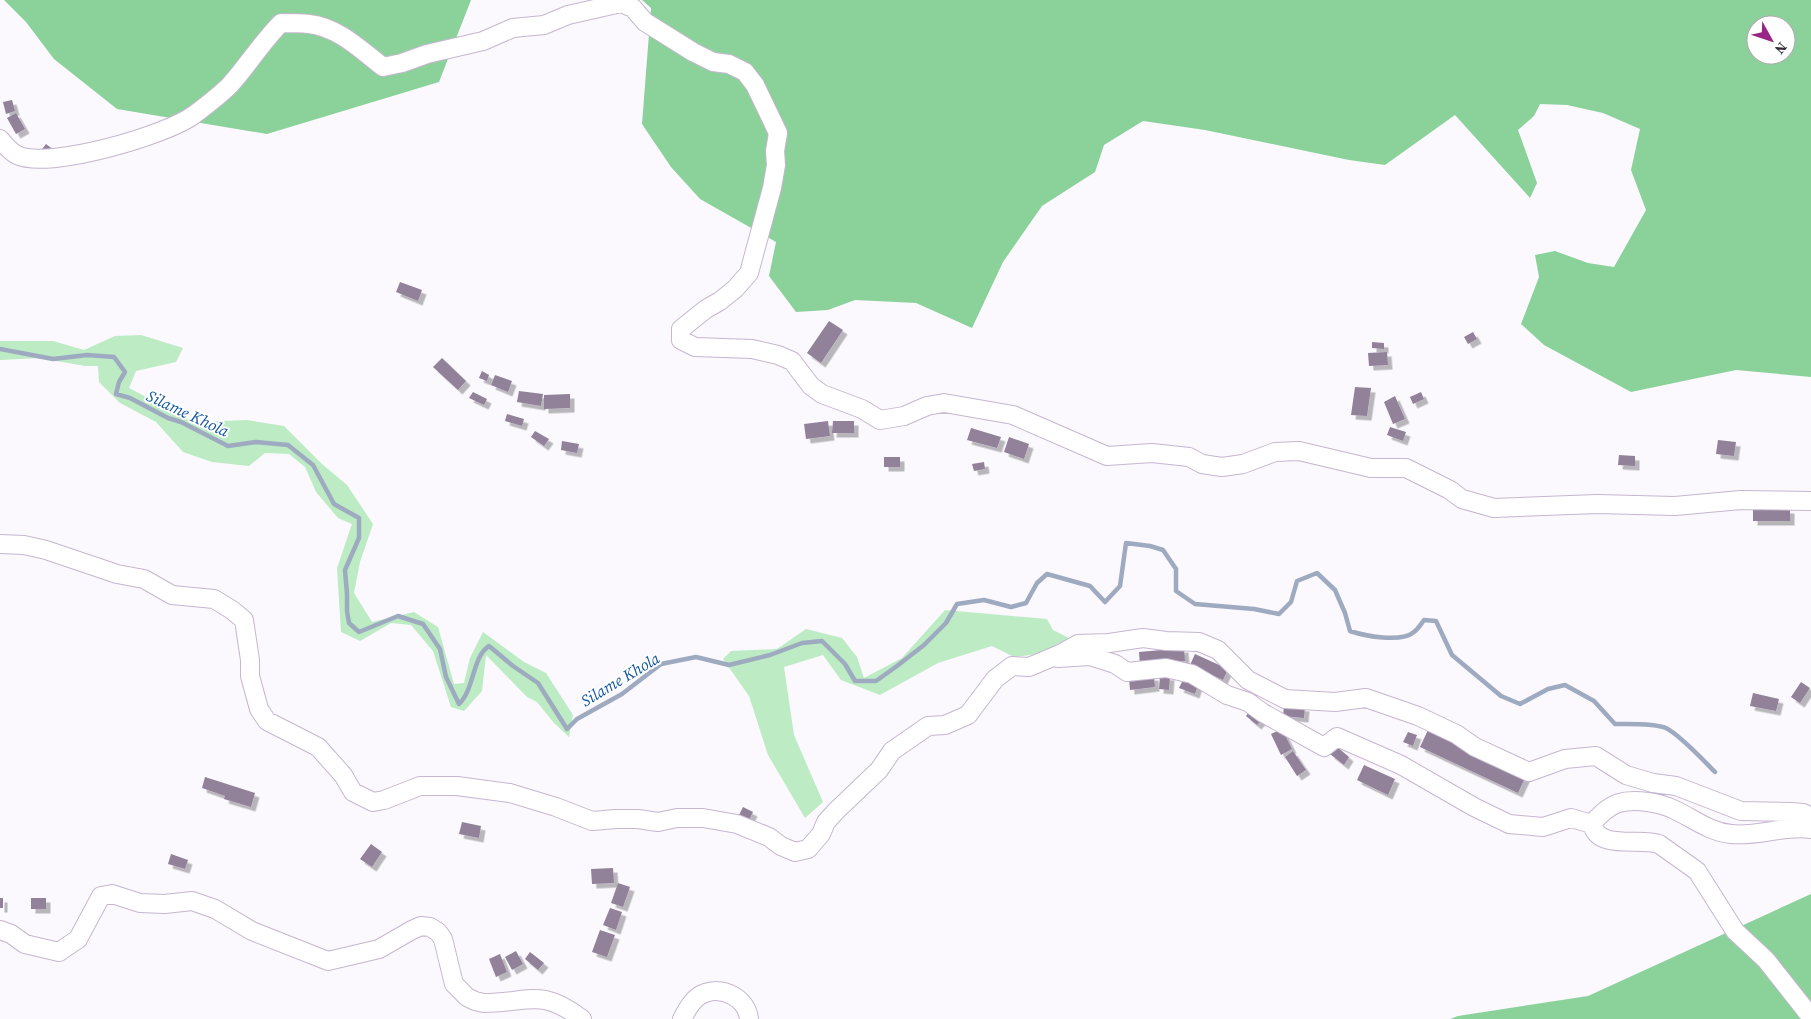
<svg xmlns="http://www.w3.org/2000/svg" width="1811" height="1019" viewBox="0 0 1811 1019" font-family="'Source Serif 4',serif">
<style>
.green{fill:#bcebc4}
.forest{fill:#8bd29a;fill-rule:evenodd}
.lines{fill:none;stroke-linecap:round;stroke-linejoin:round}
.stream{stroke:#9eaac0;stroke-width:4.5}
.building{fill:#91829a;filter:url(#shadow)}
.minor-casing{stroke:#c6b6d0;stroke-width:20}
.minor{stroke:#fff;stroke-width:18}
.labels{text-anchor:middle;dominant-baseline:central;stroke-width:4;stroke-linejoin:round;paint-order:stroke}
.water-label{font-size:16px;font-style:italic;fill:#0f56a0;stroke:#fff}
</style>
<defs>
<filter id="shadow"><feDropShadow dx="4.5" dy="4.5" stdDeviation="0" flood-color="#0004"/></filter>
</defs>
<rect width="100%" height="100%" fill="#fbf8fe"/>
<path class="green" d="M141,335L183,348L176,362L136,371L129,388L195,422L247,420L284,426L322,464L347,485L373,524L360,562L354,593L372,622L414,612L438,627L454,684L464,683L470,658L483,632L524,662L546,673L573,715L569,737L554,723L537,702L527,697L486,655L482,691L464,711L451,707L433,651L411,625L391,623L360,641L341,632L337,568L352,524L338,518L316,492L305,467L289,454L265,453L249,466L212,462L183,452L156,422L120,403L99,382L98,366H85L40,358L0,360V341H53L84,350L115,336Z
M945,610L1047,619L1053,630L1069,638L1038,654L1014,657L992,646L938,663L880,695L841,680L823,655L784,667L794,735L823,802L805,818L768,755L749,696L723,659L731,651L777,649L806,629L842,638L857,657L864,678L902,658Z"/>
<path class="forest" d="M4,0H471L439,82L267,134L117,109L54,59L26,22Z
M642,0H1811V377L1736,370L1631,392L1544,345L1521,324L1539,277L1535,255L1555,251L1588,263L1614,267L1646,210L1631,170L1640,129L1603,113L1567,105L1540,104L1534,116L1518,130L1537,183L1530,198L1455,115L1385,165L1349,160L1205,130L1143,121L1104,145L1095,172L1042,206L1003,262L972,328L916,303L855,300L828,310L796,312L769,276L776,242L700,199L671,167L642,124L651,8ZM1756,25H1786V55H1756Z
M1811,894V1019H1450L1458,1016L1588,996Z"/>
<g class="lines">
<path class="stream" d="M0,349L53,359L87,355L114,357L125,372L119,382L116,394L130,398L168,418L181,422L228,446L256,442L288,445L313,465L334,504L359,518V538L345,570L347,594V611L349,623L359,632L398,616L423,624L440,649L446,677L459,704C475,688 472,657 489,646L513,666L538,683L567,729L577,719L622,694L661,664L696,657L729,665L770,655L802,643L822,641L845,664L855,681H876L897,666L924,645L946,623L957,604L984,600L1011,607L1026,603L1037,583L1047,574L1090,586L1105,602L1120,586L1126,543L1150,546L1163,550L1176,569V591L1195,604L1254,609L1279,614L1291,602L1297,581L1317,573L1335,590L1345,613L1350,631C1365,636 1401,643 1414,632C1418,629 1421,624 1424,620L1436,621L1452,655L1501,696L1520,704L1548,689L1565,685L1594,701L1615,724C1627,724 1655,723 1666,728C1680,735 1703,760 1715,772"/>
</g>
<path class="building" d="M12,100L15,111L6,114L3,102Z
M16,113L25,129L16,134L7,118Z
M46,144L55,151L39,153Z
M400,282L422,290L418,301L396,292Z
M829,321L843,330L821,363L807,353Z
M1473,332L1477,339L1468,344L1464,337Z
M1372,342L1384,343V349L1372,348Z
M1387,352L1388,365L1369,366L1368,353Z
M442,358L466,381L458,390L433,367Z
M482,371L489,375L487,381L479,378Z
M495,375L512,381L508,392L491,385Z
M1355,387L1371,388L1367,416L1351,415Z
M519,391L543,394L541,406L517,402Z
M473,392L487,399L484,405L469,398Z
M1421,392L1424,399L1413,404L1410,397Z
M570,394V408L544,409V395Z
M1395,396L1405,419L1393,424L1384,402Z
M507,414L524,419L522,426L505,421Z
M828,421L830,436L806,439L804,424Z
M833,421H854V433H832Z
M1390,427L1406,432L1403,441L1387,435Z
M971,428L1001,437L997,448L967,440Z
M535,431L549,439L544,446L531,437Z
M1009,437L1029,444L1024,459L1004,452Z
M1718,440L1736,442L1734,456L1716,454Z
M562,441L579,444L577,453L561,450Z
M1619,455L1635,456V466L1618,465Z
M884,457H900V467H884Z
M984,462L985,469L974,471L972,464Z
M1753,508L1790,509V521H1753Z
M1184,648L1185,661L1140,666L1139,652Z
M1195,654L1228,669L1223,680L1190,665Z
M1160,675L1170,676L1169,690L1159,689Z
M1154,676L1155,687L1130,690L1129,678Z
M1183,680L1198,685L1195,694L1179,688Z
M1801,682L1810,688L1800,703L1791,697Z
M1753,693L1779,699L1776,711L1750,706Z
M1284,705L1305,707L1304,718L1283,716Z
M1252,708L1264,717L1257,725L1246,716Z
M1282,729L1292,749L1281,755L1271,734Z
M1428,730L1526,776L1518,793L1420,747Z
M1408,732L1417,735L1413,746L1403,742Z
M1336,746L1349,757L1344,765L1330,754Z
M1293,751L1306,770L1297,776L1285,757Z
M1364,765L1395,779L1388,795L1357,780Z
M205,777L255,793L251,807L224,799L225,796L202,788Z
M743,807L753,812L745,828L735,823Z
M462,822L481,826L479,838L459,834Z
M371,844L382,852L372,867L360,859Z
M171,854L188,860L185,869L168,864Z
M613,868L614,883L592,884L591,869Z
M618,883L630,887L623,907L611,903Z
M0,898H3V908H0Z
M31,898H46V909H31Z
M610,908L622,912L616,930L603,925Z
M600,930L615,935L607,957L592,952Z
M516,951L523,964L512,970L505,957Z
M530,952L544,963L538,970L525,959Z
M500,954L507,972L496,977L489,959Z"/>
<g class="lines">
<g class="minor-casing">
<path id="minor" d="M0,139C4,144 11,152 17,155C48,170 168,135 195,114C207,105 220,95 230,85C248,65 262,42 281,23C290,23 300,23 309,24C338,27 361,50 383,67L402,63L427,54L483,41L513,28L544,25L568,15L621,3L633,8L645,22L693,52L713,62L729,64L745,72L755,85L778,133L775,151L776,165L772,188L749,273L735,289L720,301L706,309L681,329V340L695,347L752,349L778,355L792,361L811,386L822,394L862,409L880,420L904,416L927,406L944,403L1013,415L1107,456L1152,453L1189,457L1202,464L1222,467L1243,464L1275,452L1299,451L1371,468H1406L1450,490L1462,499L1494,508L1597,504L1675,506L1741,500L1811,501
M0,544L24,545L46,550L117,574L144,579L172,595L214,599L232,610L244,620L250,660V676L259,709L267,721L318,747L343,775L353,792L373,802L384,800L420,786H457L510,793L556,807L592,821L616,819H638L658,822L677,818H703L737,824L769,837L781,846L795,852L808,849L821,834L826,822L836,811L879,770L892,751L928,726L945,725L968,715L995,679L1012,666L1029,667L1060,654L1078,644L1109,643L1143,638L1166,641L1199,642L1218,650L1248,680L1285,699L1335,702L1366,698L1418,716L1456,734L1475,747L1529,772L1565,759L1596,756L1626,775L1653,783L1676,786L1741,811L1791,812L1803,813L1811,817
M1058,658L1090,656L1115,664L1127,672L1166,668L1192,674L1227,695L1248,702L1263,713L1324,747L1337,737L1401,765L1474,807L1509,824L1543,827L1571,818L1592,824
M1811,829C1784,825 1758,837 1731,834C1710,832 1694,819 1675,810C1661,803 1635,798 1619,803C1609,806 1598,816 1592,824C1598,851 1641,837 1659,844L1697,871L1735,931L1766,960L1811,1017
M0,930L11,934L25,944L59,952L78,939L101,896L112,894L140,903L165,904L192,901L215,909L252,931L328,961L379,949L412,930L421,926L430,927L438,932L443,939L454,984L467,997L475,1001L484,1003C529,1003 540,987 582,1019
M682,1019C687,1010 693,997 705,993C724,986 747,999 749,1019"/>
</g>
<use href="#minor" class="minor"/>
</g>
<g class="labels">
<g class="water-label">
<text transform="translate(188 413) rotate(25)">Silame Khola</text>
<text transform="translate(620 679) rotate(-31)">Silame Khola</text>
</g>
</g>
<g transform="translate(1771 40) rotate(130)"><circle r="24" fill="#ffffff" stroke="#adaaaf"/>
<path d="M0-4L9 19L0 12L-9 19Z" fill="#972685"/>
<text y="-8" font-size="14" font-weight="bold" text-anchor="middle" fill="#322b36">N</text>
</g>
</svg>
